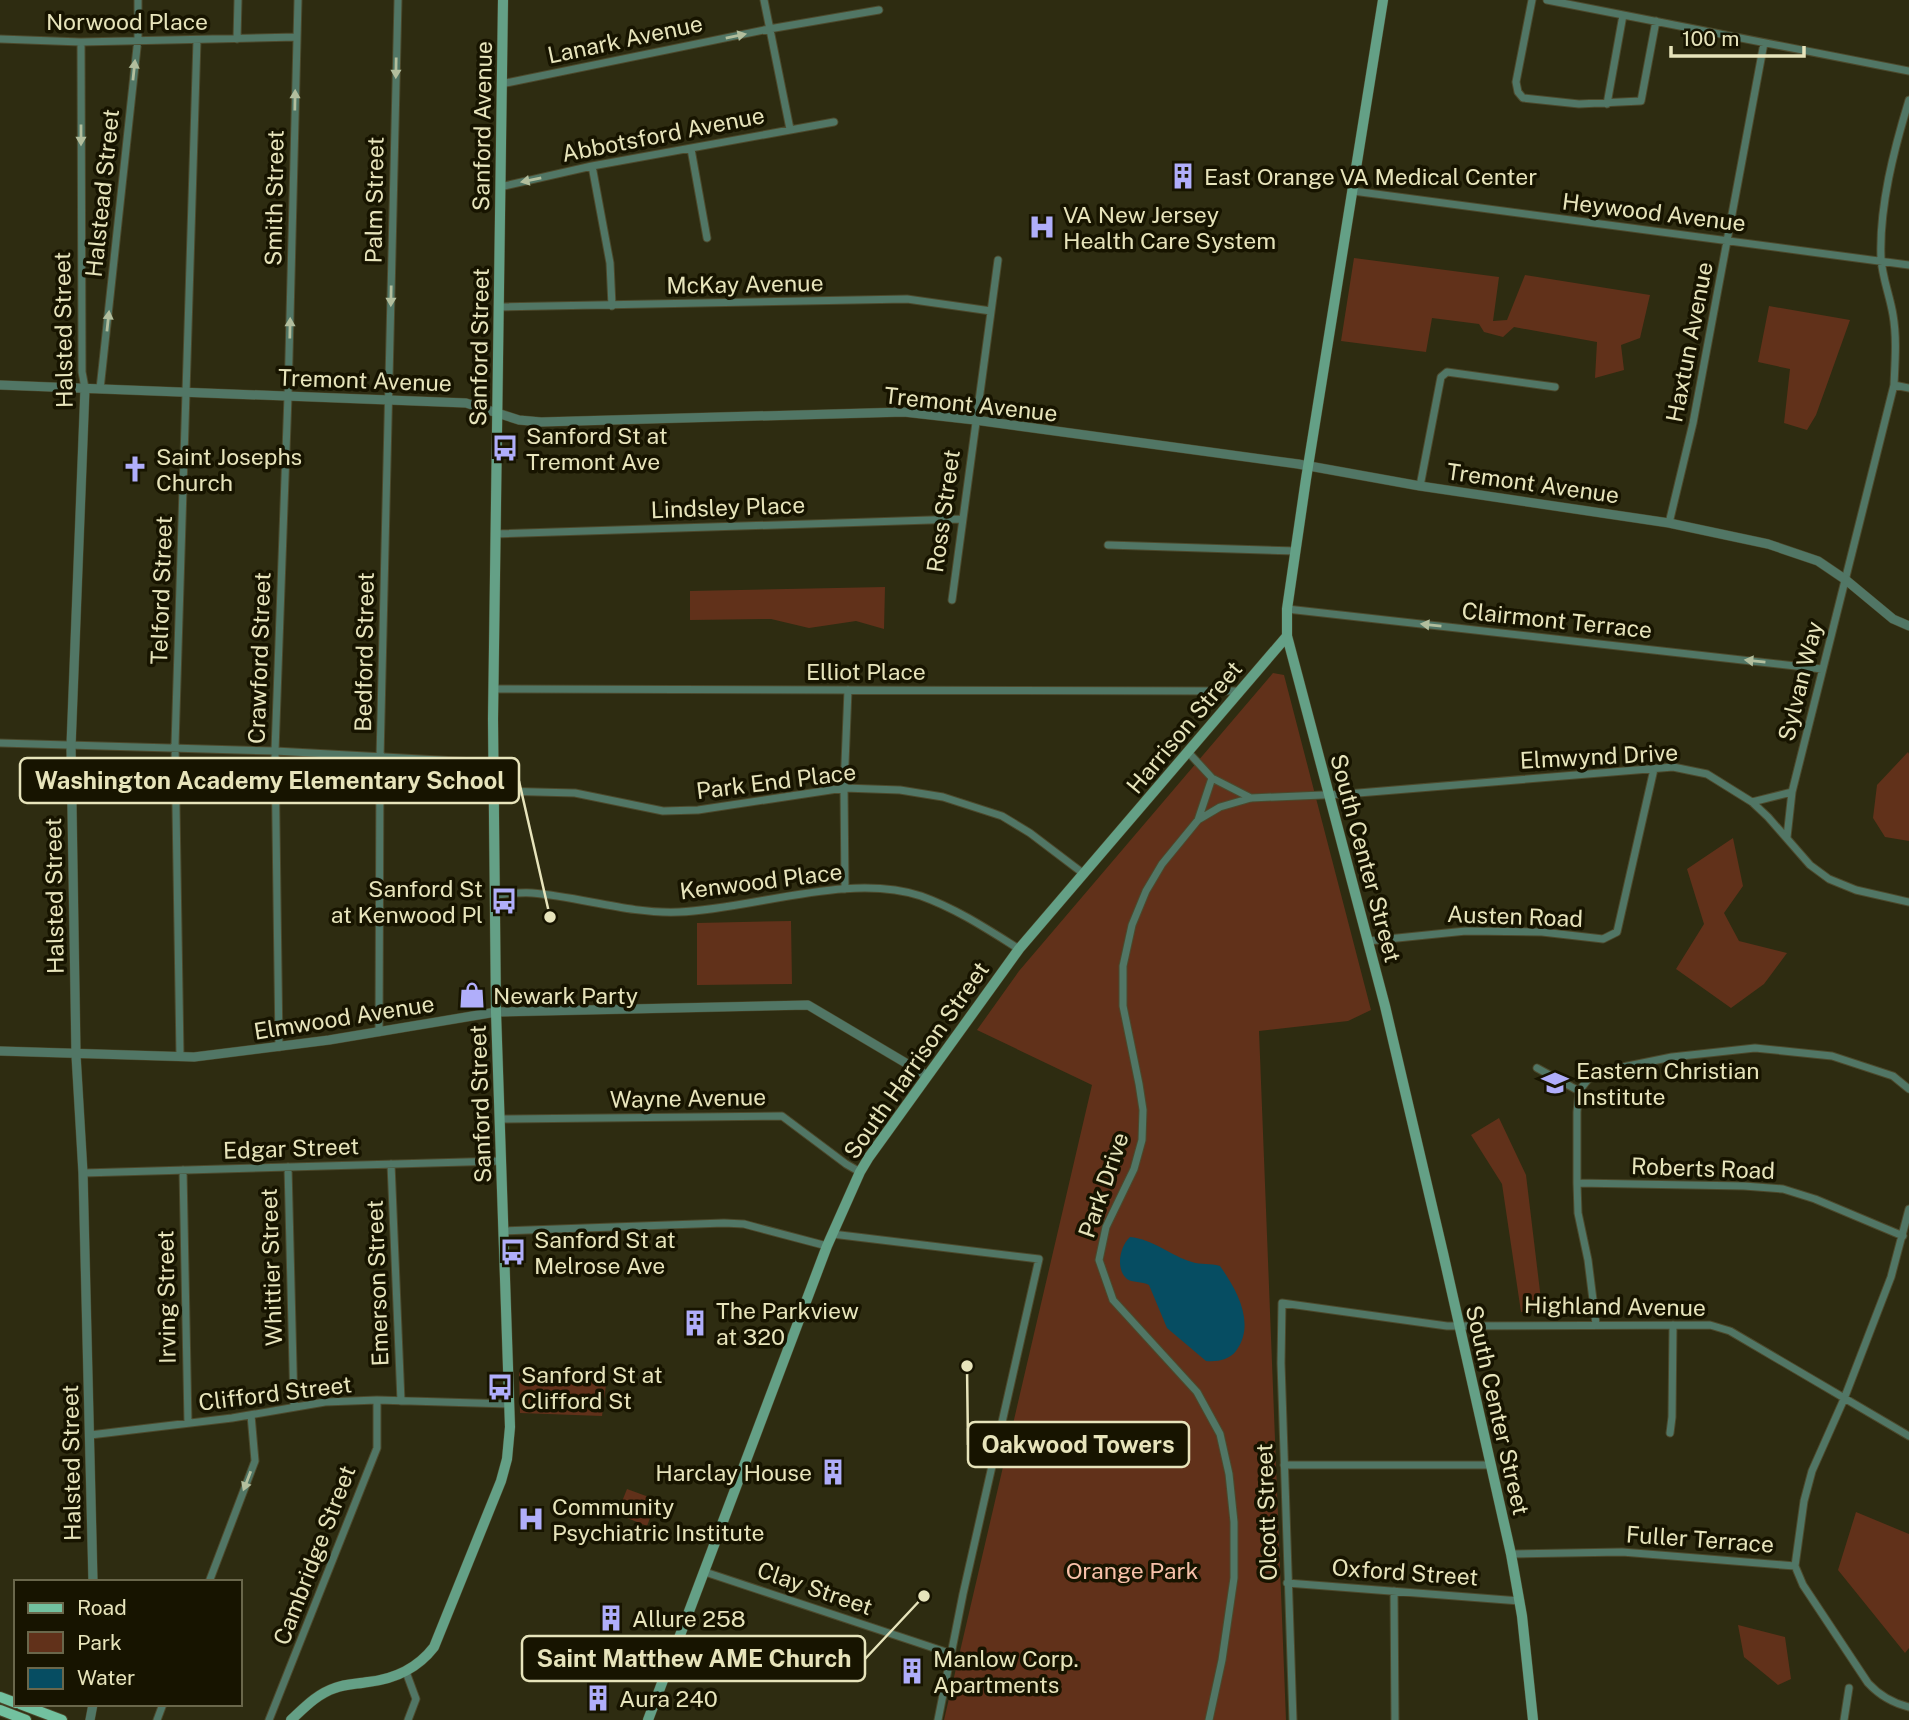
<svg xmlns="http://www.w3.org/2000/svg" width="1909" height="1720" viewBox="0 0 1909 1720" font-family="'Public Sans',sans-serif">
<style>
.green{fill:#61311a}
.water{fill:#064d62}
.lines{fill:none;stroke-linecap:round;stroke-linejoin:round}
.minor-casing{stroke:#4c492c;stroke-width:9}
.tertiary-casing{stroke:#4c492c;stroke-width:10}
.secondary-casing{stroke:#4c492c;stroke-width:11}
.primary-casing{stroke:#4c492c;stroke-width:12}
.minor{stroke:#517665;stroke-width:7}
.tertiary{stroke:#517665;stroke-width:9}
.secondary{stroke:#64a086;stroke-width:10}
.primary{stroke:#72c19f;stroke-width:10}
.oneway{fill:#b2be9d}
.labels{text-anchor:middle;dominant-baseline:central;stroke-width:7;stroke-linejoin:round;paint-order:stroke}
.street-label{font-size:23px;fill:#e7e4bb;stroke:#171400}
.poi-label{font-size:23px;fill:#e7e4bb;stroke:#171400;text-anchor:start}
.park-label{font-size:23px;fill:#f8c1a9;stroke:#171400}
.leader{fill:none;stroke:#e7e4bb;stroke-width:2.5}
.callout-dot{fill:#e7e4bb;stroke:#171400;stroke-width:2.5}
.callout{fill:#171400;stroke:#e7e4bb;stroke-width:2.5}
.callout-label{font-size:24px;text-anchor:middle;font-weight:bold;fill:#e7e4bb}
</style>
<rect width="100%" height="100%" fill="#2e2c11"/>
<path class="green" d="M1354,258L1499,277L1493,321L1507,320L1525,275L1650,295L1640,338L1621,345L1624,370L1595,378L1597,342L1514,327L1503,337L1484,332L1479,324L1432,318L1426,352L1341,341Z
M1769,306L1850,320L1816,415L1807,430L1784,423L1790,369L1758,362Z
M885,587L884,629L856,621L809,628L771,619L690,620V591Z
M1273,673L1284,675L1371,1010L1348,1021L1259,1031L1286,1720H944L1092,1085L977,1030L1019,971Z
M1908,752L1909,754V841L1885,837L1873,818L1877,785Z
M1733,838L1743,886L1724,913L1739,941L1787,953L1764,984L1731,1008L1676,969L1704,924L1687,869Z
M791,921L792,984L697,985V923Z
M1499,1118L1526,1175L1542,1308L1521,1312L1502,1184L1471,1135Z
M519,1372L607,1377L602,1416L520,1413Z
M627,1489L657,1500L647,1526L617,1514Z
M1856,1512L1909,1534V1648L1905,1653L1838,1570Z
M1738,1625L1785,1637L1791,1679L1778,1685L1744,1657Z"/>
<path class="water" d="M1130,1237C1153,1239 1171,1256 1192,1262C1201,1265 1210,1263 1220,1266C1237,1290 1256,1324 1236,1351C1229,1360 1217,1362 1206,1361L1167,1328L1149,1285C1142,1281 1132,1283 1127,1279C1115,1269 1120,1246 1130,1237Z"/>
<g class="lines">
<g class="minor-casing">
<path id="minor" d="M764,0L790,129
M1532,0L1516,82L1518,92L1523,98L1579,104L1641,101L1656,21
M1547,0L1909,71
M0,39L81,42L297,37
M237,39L238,0
M81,42L82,372L85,388
M501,84L769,29L879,10
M1607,104L1623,15
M691,149L707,238
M592,166L610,263L612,306
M500,187L592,166L834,122
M1353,191L1909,265
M498,307L907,299L991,311
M1894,385L1909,388
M100,389L138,38V0
M1420,486L1441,377L1447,372L1555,387
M1669,523L1693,423L1764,43
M495,534L961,519
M1108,545L1296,551
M952,600L998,260
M1287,609L1822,669
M493,689L1238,691
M0,743L275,751L494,763
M1188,752L1212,778L1251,798
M494,791L575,793L663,811L698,810L844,788L900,790L943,797L1002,816L1030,833L1084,874
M1752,802L1792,792
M1198,820L1212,778
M1787,837L1792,792L1894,385C1895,362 1897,338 1893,315C1890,296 1882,277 1881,258C1879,207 1894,149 1909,100
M845,889L844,788L848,690
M495,895C507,894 520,892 532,893C582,897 629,914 679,912C754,909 849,872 921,896C957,909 987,929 1019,949
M1368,941L1466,931L1542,932L1603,939L1617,932L1654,769
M379,1032L380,758L398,0
M279,1047L275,751L288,396L298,0
M180,1056L175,745L197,40
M1537,1068L1579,1091
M500,1119L782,1116L846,1164L860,1172
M391,1164L401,1401
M288,1167L294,1407
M183,1170L188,1423
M83,1173L501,1161
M1577,1183L1744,1186L1783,1189L1815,1199L1903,1236
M503,1231L724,1223L744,1224L827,1246
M832,1234L1039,1259L963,1594L938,1720
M1596,1324L1588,1260L1578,1213L1577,1183V1112L1579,1091L1589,1078L1603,1071L1672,1057L1755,1048L1832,1056L1893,1076L1909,1089
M1670,1433L1672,1417L1673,1325
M90,1435L232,1418L325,1402L377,1400L509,1404
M1284,1465H1491
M1511,1554L1622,1552L1795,1566
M1795,1566L1804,1501L1812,1471L1844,1399L1891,1277L1909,1209
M1795,1566L1803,1585L1868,1683C1880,1696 1892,1703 1909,1707
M705,1572L952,1654
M209,1582L255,1461L251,1415
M1287,1583L1520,1601
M1394,1591L1395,1720
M406,1672L416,1699L408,1720
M157,1720L163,1704
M269,1720L377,1448V1400
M1209,1720L1222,1660L1234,1578V1522L1229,1474L1220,1434L1197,1392L1113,1300L1099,1260L1106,1227L1134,1169L1142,1140L1143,1110L1139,1084L1123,1006V966L1132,925L1146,891L1162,864L1198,820L1220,807L1251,798L1346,794L1673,767L1707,774L1752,802L1768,817L1810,865L1829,879L1856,890L1909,902
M1293,1720L1281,1363L1282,1303L1447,1326L1710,1325L1730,1331L1909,1436
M1844,1720L1849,1688"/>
</g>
<g class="tertiary-casing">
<path id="tertiary" d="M0,385L466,403L519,420L541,422L904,412L975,420L1298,464L1420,486L1669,523L1768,544L1818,561L1846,580L1893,619L1909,626
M85,388L71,746L76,1055L83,1173L93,1582
M0,1051L194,1057L329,1040L496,1012L808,1005L926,1075
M90,1720L93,1704"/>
</g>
<g class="secondary-casing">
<path id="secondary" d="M1383,0L1306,479L1287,609V636L1385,1006L1443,1253L1511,1554L1522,1616L1533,1720
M291,1720C305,1707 317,1694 335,1688C345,1684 357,1684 368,1682C395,1679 417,1669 434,1647L501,1481L507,1459L510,1427L496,1012L493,719L503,0
M648,1720L827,1246L860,1172L869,1157L1019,949L1287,636"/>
</g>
<g class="primary-casing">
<path id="primary" d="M0,1697L16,1703
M20,1704L62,1720
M0,1710L26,1720"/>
</g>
<use href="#minor" class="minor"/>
<use href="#tertiary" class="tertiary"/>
<use href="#secondary" class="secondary"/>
<use href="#primary" class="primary"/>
</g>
<defs><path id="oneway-solid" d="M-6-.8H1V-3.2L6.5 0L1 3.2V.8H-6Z" transform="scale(1.75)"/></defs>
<g class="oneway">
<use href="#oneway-solid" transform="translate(736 36) rotate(-12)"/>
<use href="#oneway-solid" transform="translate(396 68) rotate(91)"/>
<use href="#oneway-solid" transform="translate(134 70) rotate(-84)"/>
<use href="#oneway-solid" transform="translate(295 100) rotate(-89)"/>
<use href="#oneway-solid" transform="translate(81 135) rotate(90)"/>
<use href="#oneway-solid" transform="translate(531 180) rotate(168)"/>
<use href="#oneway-solid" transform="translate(391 296) rotate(91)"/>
<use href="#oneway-solid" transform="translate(108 321) rotate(-84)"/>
<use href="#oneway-solid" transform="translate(290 328) rotate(-89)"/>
<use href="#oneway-solid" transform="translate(1431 625) rotate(-174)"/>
<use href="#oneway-solid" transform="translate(1755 661) rotate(-174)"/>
<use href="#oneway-solid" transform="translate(247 1481) rotate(111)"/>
</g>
<defs>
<g id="building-bare" transform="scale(2.1)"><path d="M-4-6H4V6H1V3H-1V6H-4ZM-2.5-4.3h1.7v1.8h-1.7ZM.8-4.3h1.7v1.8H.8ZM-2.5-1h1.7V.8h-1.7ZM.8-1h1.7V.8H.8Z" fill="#b0aefa" stroke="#171400" stroke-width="2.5" paint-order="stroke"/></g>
<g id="hospital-bare" transform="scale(2.1)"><path d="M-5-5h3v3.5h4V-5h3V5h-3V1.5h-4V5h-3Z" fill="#b0aefa" stroke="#171400" stroke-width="2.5" paint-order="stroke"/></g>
<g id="bus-bare" transform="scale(2.1)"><path d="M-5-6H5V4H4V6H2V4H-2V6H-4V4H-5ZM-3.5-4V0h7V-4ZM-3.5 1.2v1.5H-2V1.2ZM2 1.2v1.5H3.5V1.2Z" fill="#b0aefa" stroke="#171400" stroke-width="2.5" paint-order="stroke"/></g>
<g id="church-bare" transform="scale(2.1)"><path d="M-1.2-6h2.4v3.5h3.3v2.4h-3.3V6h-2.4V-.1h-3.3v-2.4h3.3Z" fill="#b0aefa" stroke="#171400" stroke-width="2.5" paint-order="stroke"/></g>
<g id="shop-bare" transform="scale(2.1)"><path d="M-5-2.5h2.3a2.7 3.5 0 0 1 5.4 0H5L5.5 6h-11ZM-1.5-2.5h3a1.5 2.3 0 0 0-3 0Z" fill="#b0aefa" stroke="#171400" stroke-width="2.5" paint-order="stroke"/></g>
<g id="school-bare" transform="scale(2.1)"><path d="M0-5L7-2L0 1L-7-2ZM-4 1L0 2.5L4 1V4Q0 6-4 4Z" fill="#b0aefa" stroke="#171400" stroke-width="2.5" paint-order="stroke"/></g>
</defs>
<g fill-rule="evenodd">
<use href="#building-bare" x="1183" y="176"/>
<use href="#hospital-bare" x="1042" y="227"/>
<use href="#bus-bare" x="505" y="448"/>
<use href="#church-bare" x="135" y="469"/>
<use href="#bus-bare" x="504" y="901"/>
<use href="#shop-bare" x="472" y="995"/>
<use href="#school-bare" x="1555" y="1083"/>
<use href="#bus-bare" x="513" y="1252"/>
<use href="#building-bare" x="695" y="1323"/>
<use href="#bus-bare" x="500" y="1387"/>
<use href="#building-bare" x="833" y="1472"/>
<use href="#hospital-bare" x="531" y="1519"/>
<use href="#building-bare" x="611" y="1618"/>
<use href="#building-bare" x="912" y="1671"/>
<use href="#building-bare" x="598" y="1698"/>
</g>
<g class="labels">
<g class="street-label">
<text x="127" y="21">Norwood Place</text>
<text transform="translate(625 39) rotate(-12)">Lanark Avenue</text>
<text transform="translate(482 126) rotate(-89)">Sanford Avenue</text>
<text transform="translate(663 134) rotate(-11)">Abbotsford Avenue</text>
<text transform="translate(102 193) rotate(-84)">Halstead Street</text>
<text transform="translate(274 198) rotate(-89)">Smith Street</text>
<text transform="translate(374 200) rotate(-89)">Palm Street</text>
<text transform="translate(1654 212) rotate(7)">Heywood Avenue</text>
<text transform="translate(745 284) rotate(-1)">McKay Avenue</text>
<text transform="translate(63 330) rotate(-91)">Halsted Street</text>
<text transform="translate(1689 342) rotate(-79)">Haxtun Avenue</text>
<text transform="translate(479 347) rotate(-89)">Sanford Street</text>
<text transform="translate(365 380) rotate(2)">Tremont Avenue</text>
<text transform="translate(971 404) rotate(6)">Tremont Avenue</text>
<text transform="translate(1533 483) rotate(8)">Tremont Avenue</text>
<text transform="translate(728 507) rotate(-2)">Lindsley Place</text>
<text transform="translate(943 511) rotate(-82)">Ross Street</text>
<text transform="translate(161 590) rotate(-88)">Telford Street</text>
<text transform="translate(1557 620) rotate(6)">Clairmont Terrace</text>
<text transform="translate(364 652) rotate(-89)">Bedford Street</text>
<text transform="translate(259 658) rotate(-88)">Crawford Street</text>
<text x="866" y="671">Elliot Place</text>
<text transform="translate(1800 681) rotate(-76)">Sylvan Way</text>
<text transform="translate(1184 727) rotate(-50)">Harrison Street</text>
<text transform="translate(1599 756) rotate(-3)">Elmwynd Drive</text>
<text transform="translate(776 781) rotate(-7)">Park End Place</text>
<text transform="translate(1366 858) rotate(75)">South Center Street</text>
<text transform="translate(761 881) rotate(-7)">Kenwood Place</text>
<text transform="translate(54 896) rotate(-91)">Halsted Street</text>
<text transform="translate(1515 916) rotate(2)">Austen Road</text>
<text transform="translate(344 1017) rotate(-9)">Elmwood Avenue</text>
<text transform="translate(916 1060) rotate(-55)">South Harrison Street</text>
<text transform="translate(688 1098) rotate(-1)">Wayne Avenue</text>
<text transform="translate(480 1104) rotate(-92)">Sanford Street</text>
<text transform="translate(291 1148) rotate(-2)">Edgar Street</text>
<text transform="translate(1703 1168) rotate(2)">Roberts Road</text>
<text transform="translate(1103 1185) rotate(-71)">Park Drive</text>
<text transform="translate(271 1267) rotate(-92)">Whittier Street</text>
<text transform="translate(377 1283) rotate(-92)">Emerson Street</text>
<text transform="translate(166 1297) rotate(-91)">Irving Street</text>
<text transform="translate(1615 1306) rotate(1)">Highland Avenue</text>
<text transform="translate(275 1393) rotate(-7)">Clifford Street</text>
<text transform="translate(1498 1410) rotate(77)">South Center Street</text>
<text transform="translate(71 1463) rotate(-91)">Halsted Street</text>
<text transform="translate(1266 1512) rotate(-92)">Olcott Street</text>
<text transform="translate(1700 1539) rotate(4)">Fuller Terrace</text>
<text transform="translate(314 1555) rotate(-69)">Cambridge Street</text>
<text transform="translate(1405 1572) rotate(4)">Oxford Street</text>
<text transform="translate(815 1588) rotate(19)">Clay Street</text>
</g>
<g class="poi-label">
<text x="1204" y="176">East Orange VA Medical Center</text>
<text x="1063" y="214">VA New Jersey<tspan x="1063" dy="26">Health Care System</tspan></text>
<text x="526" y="435">Sanford St at<tspan x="526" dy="26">Tremont Ave</tspan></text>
<text x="156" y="456">Saint Josephs<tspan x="156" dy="26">Church</tspan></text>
<text x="483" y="888" text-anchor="end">Sanford St<tspan x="483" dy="26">at Kenwood Pl</tspan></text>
<text x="493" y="995">Newark Party</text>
<text x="1576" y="1070">Eastern Christian<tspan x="1576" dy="26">Institute</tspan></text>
<text x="534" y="1239">Sanford St at<tspan x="534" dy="26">Melrose Ave</tspan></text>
<text x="716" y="1310">The Parkview<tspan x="716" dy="26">at 320</tspan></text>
<text x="521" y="1374">Sanford St at<tspan x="521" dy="26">Clifford St</tspan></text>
<text x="812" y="1472" text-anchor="end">Harclay House</text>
<text x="552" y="1506">Community<tspan x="552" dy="26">Psychiatric Institute</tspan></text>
<text x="632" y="1618">Allure 258</text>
<text x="933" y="1658">Manlow Corp.<tspan x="933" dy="26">Apartments</tspan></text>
<text x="619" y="1698">Aura 240</text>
</g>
<g class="park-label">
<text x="1132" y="1570">Orange Park</text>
</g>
</g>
<path class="leader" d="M550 917L519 781M967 1366L968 1445M924 1596L865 1659"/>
<g class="callout-dot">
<circle cx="550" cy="917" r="7"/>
<circle cx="967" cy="1366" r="7"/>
<circle cx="924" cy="1596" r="7"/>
</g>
<g class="callout">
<rect x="20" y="758" width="499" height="45" rx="7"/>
<rect x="968" y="1422" width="221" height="45" rx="7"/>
<rect x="522" y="1636" width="343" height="45" rx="7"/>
</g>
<g class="callout-label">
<text x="270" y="789">Washington Academy Elementary School</text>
<text x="1078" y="1453">Oakwood Towers</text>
<text x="694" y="1667">Saint Matthew AME Church</text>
</g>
<rect x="14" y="1580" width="228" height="126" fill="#171400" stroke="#6a674b" stroke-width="2"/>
<rect x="28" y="1603" width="35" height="10" fill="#72c19f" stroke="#6a674b" stroke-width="2"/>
<text x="77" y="1615" font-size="21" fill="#e7e4bb">Road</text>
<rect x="28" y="1632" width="35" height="21" fill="#61311a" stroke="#6a674b" stroke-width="2"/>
<text x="77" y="1650" font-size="21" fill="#e7e4bb">Park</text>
<rect x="28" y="1668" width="35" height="21" fill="#064d62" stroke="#6a674b" stroke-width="2"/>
<text x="77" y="1685" font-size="21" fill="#e7e4bb">Water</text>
<path d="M1671 46v10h133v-10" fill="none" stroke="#e7e4bb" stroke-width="3.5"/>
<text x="1682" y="46" font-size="21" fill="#e7e4bb" stroke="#171400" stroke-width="5" paint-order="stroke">100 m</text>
</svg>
